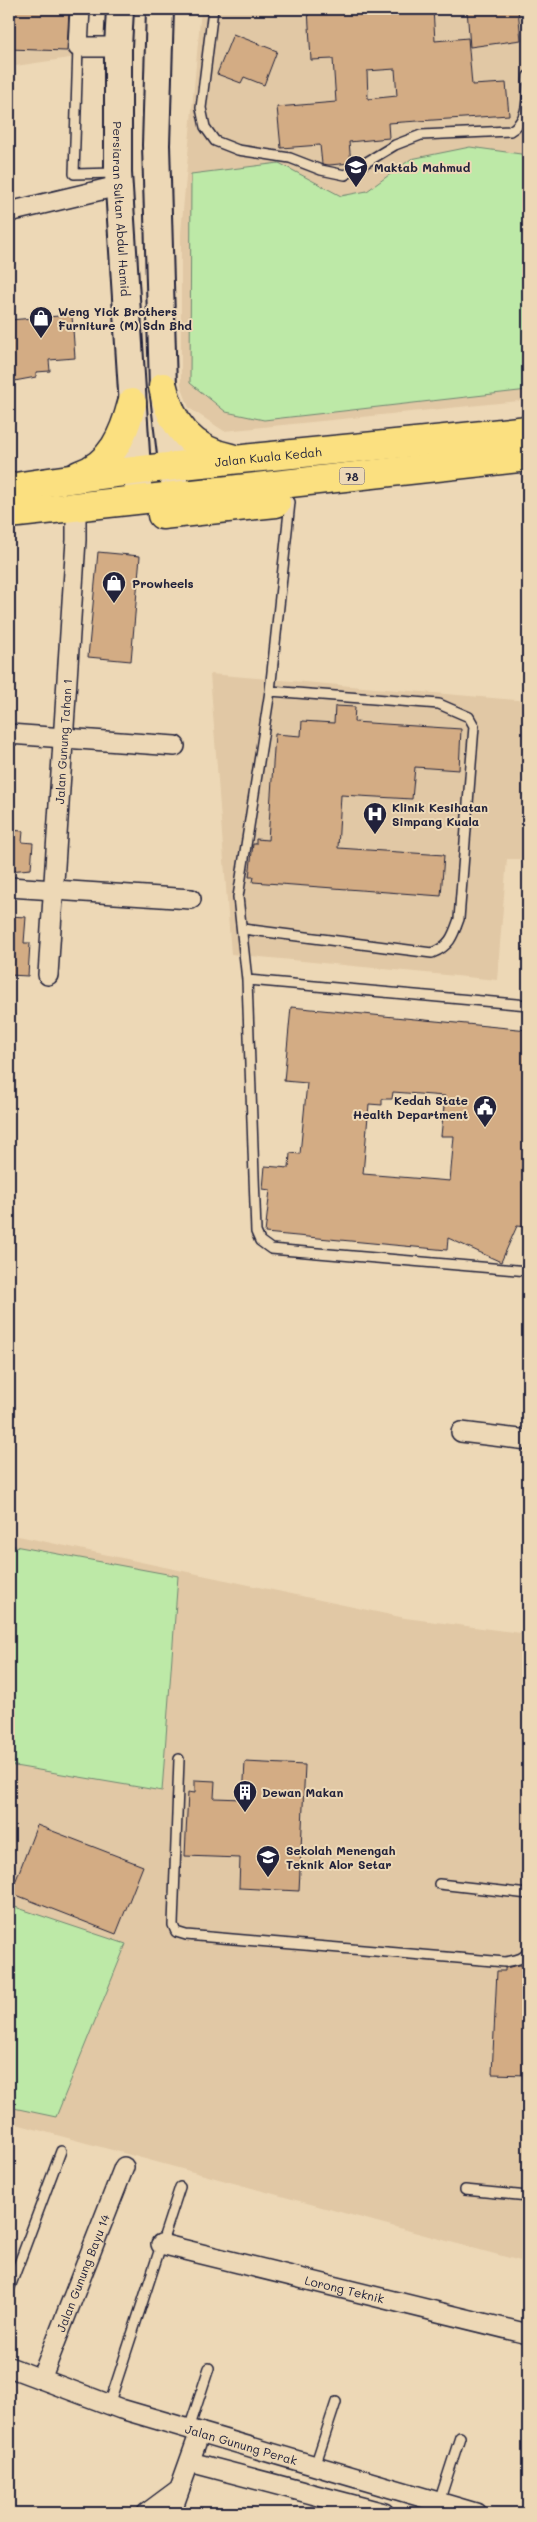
<svg xmlns="http://www.w3.org/2000/svg" width="537" height="2522" viewBox="0 0 537 2522" font-family="Mali,sans-serif">
<style>
.built{fill:#e1c8a5}
.green{fill:#bde9a7;stroke:#708671}
.building{fill:#d3ac84;stroke:#22223b;fill-rule:evenodd}
.lines{fill:none;stroke-linecap:round;stroke-linejoin:round}
.service-casing{stroke:#22223b;stroke-width:12}
.minor-casing{stroke:#22223b;stroke-width:22}
.secondary-casing{stroke:#22223b;stroke-width:30}
.primary-casing{stroke:#22223b;stroke-width:31}
.service{stroke:#edd8b6;stroke-width:9}
.minor{stroke:#edd8b6;stroke-width:19}
.secondary{stroke:#edd8b6;stroke-width:26}
.primary{stroke:#fbe080;stroke-width:28}
.labels{text-anchor:middle;dominant-baseline:central;stroke-width:4;stroke-linejoin:round;paint-order:stroke}
.shield{fill:#edd8b6;stroke:#5f5960;stroke-width:1}
.shield-label{font-size:11px;font-weight:bold;fill:#22223b}
.poi-label{font-size:12px;font-weight:bold;fill:#22223b;stroke:#edd8b6;text-anchor:start}
.street-label{font-size:12px;fill:#22223b;stroke:#edd8b6}
</style>
<rect width="100%" height="100%" fill="#edd8b6"/>
<filter id="ink" filterUnits="userSpaceOnUse"><feTurbulence type="fractalNoise" baseFrequency=".02" numOctaves="2"/><feDisplacementMap in="SourceGraphic" scale="10" xChannelSelector="R" yChannelSelector="G"/><feConvolveMatrix kernelMatrix="1 2 1 2 8 2 1 2 1" color-interpolation-filters="sRGB"/></filter>
<g filter="url(#ink)">
<path class="built" d="M9,9H85L83,56L9,67Z
M201,9H528V400L224,431L189,408L181,385V233Z
M210,674L528,701L527,859H507L497,980L231,954Z
M9,1534L405,1618L528,1634V2263L9,2122Z"/>
<path class="green" d="M470,147L528,155V390L264,420L226,412L190,383L191,174L279,163L341,196L367,191L411,159Z
M9,1545L178,1576L162,1791L9,1765Z
M9,1905L126,1944L56,2117L9,2107Z"/>
<path class="building" d="M9,9H69L67,51L9,49Z
M308,9H433L435,41L468,38L472,85L506,83L509,115L388,123L389,138L349,142L351,163L329,165L322,164L320,145L281,148L277,107L336,102L333,59L311,60ZM395,69L397,96L368,99L367,71Z
M467,9H518L521,40L470,47Z
M233,34L277,51L264,85L244,77L241,83L217,74Z
M72,315L75,358L49,360L50,371L36,372V377L9,382V320Z
M98,552L140,556L131,661L88,657Z
M335,706L355,707L354,722L461,729L459,770L415,767L412,799L341,795L338,848L444,855L441,896L253,882L254,877H249L253,844H256V839L268,840L275,734L301,736L302,721L334,723Z
M9,830L23,831L22,842L33,843L31,869L9,871Z
M9,916L26,917L24,943H30L28,976L9,975Z
M291,1007L528,1030V1227L517,1226L501,1262L448,1238L447,1250L265,1233L270,1190L263,1189L265,1166L289,1168L290,1153L300,1154L307,1083L284,1081ZM393,1092L445,1096L441,1136H454L450,1181L363,1174L369,1104L382,1105V1099H392Z
M245,1762L305,1765L299,1891L239,1888L240,1858L185,1856L188,1792L195,1793V1780L215,1781L214,1798L243,1799Z
M37,1825L143,1866L116,1934L11,1893Z
M519,1965L528,1966V2075L492,2074L497,1971H505V1968Z"/>
<g class="lines">
<g class="service-casing">
<path id="service" d="M213,9L201,108L205,127L215,141L238,150L290,158L321,170L345,175L395,145L421,135L510,131C530,120 527,96 528,76
M78,47L74,174L115,173
M290,502L270,691L238,897L247,980L256,1232L260,1241L271,1249L528,1271
M243,929L432,953C450,946 453,936 459,919L474,726L469,717L439,704L270,691
M247,980L528,1005
M179,1759L173,1925L176,1932L186,1935L505,1962C514,1960 524,1960 528,1951
M439,1884L528,1894
M465,2190L528,2196
M9,2290L61,2151
M109,2405L180,2187
M189,2429L209,2368
M315,2466L336,2402
M439,2502L460,2437"/>
</g>
<g class="minor-casing">
<g id="minor">
<path d="M80,9L78,47H118"/>
<path d="M9,212L118,186"/>
<path d="M9,734L175,746"/>
<path d="M9,887L191,899"/>
<path id="s1" d="M48,975L76,540V507"/>
<path d="M461,1432L528,1440"/>
<path id="s2" d="M161,2244L528,2334"/>
<path id="s3" d="M9,2367L121,2409L476,2513"/>
<path id="s4" d="M41,2379L124,2167"/>
<path d="M190,2462L384,2513"/>
<path d="M147,2513L178,2490"/>
<path d="M171,2513L200,2432"/>
</g>
</g>
<g class="secondary-casing">
<g id="secondary">
<path id="s5" d="M120,9L118,47V173L139,500"/>
<path d="M160,9L156,145L163,387L176,496"/>
</g>
</g>
<g class="primary-casing">
<g id="primary">
<path d="M163,387C171,425 192,450 231,458"/>
<path d="M79,475C112,464 124,434 132,403"/>
<path id="s6" d="M9,488C181,461 355,450 528,430"/>
<path d="M9,514L528,457"/>
<path d="M162,515L276,503"/>
</g>
</g>
<use href="#service" class="service"/>
<use href="#minor" class="minor"/>
<use href="#secondary" class="secondary"/>
<use href="#primary" class="primary"/>
</g>
</g>
<defs>
<g id="school-pin" transform="scale(1.25)"><path d="M0 17L-7.5 6A9.5 9.5 0 1 1 7.5 6Z" fill="#22223b" stroke="#edd8b6"/><path d="M0-5L7-2L0 1L-7-2ZM-4 1L0 2.5L4 1V4Q0 6-4 4Z" fill="#fff"/></g>
<g id="shop-pin" transform="scale(1.25)"><path d="M0 17L-7.5 6A9.5 9.5 0 1 1 7.5 6Z" fill="#22223b" stroke="#edd8b6"/><path d="M-5-2.5h2.3a2.7 3.5 0 0 1 5.4 0H5L5.5 6h-11ZM-1.5-2.5h3a1.5 2.3 0 0 0-3 0Z" fill="#fff"/></g>
<g id="hospital-pin" transform="scale(1.25)"><path d="M0 17L-7.5 6A9.5 9.5 0 1 1 7.5 6Z" fill="#22223b" stroke="#edd8b6"/><path d="M-5-5h3v3.5h4V-5h3V5h-3V1.5h-4V5h-3Z" fill="#fff"/></g>
<g id="civic-pin" transform="scale(1.25)"><path d="M0 17L-7.5 6A9.5 9.5 0 1 1 7.5 6Z" fill="#22223b" stroke="#edd8b6"/><path d="M-.6-6.5H3V-4.5H.6V-3L4-1V1h2V6H-6V1h2V-1L-.6-3ZM-1.2 2.5V6h2.4V2.5Z" fill="#fff"/></g>
<g id="building-pin" transform="scale(1.25)"><path d="M0 17L-7.5 6A9.5 9.5 0 1 1 7.5 6Z" fill="#22223b" stroke="#edd8b6"/><path d="M-4-6H4V6H1V3H-1V6H-4ZM-2.5-4.3h1.7v1.8h-1.7ZM.8-4.3h1.7v1.8H.8ZM-2.5-1h1.7V.8h-1.7ZM.8-1h1.7V.8H.8Z" fill="#fff"/></g>
</defs>
<g fill-rule="evenodd">
<use href="#school-pin" x="356" y="167"/>
<use href="#shop-pin" x="41" y="318"/>
<use href="#shop-pin" x="114" y="583"/>
<use href="#hospital-pin" x="375" y="814"/>
<use href="#civic-pin" x="485" y="1107"/>
<use href="#building-pin" x="245" y="1792"/>
<use href="#school-pin" x="268" y="1857"/>
</g>
<g class="labels">
<rect class="shield" x="339.5" y="467.5" width="25" height="17" rx="4"/>
<g class="shield-label">
<text x="352" y="476">78</text>
</g>
<g class="poi-label">
<text x="374" y="167">Maktab Mahmud</text>
<text x="58" y="311">Weng Yick Brothers<tspan x="58" dy="14">Furniture (M) Sdn Bhd</tspan></text>
<text x="132" y="583">Prowheels</text>
<text x="392" y="807">Klinik Kesihatan<tspan x="392" dy="14">Simpang Kuala</tspan></text>
<text x="468" y="1100" text-anchor="end">Kedah State<tspan x="468" dy="14">Health Department</tspan></text>
<text x="262" y="1792">Dewan Makan</text>
<text x="286" y="1850">Sekolah Menengah<tspan x="286" dy="14">Teknik Alor Setar</tspan></text>
</g>
<g class="street-label">
<text stroke="none"><textPath href="#s5" startOffset="200">Persiaran Sultan Abdul Hamid</textPath></text>
<text stroke="none"><textPath href="#s6" startOffset="261">Jalan Kuala Kedah</textPath></text>
<text stroke="none"><textPath href="#s1" startOffset="234">Jalan Gunung Tahan 1</textPath></text>
<text stroke="none"><textPath href="#s4" startOffset="114">Jalan Gunung Bayu 14</textPath></text>
<text stroke="none"><textPath href="#s2" startOffset="189">Lorong Teknik</textPath></text>
<text stroke="none"><textPath href="#s3" startOffset="245">Jalan Gunung Perak</textPath></text>
</g>
</g>
<rect width="537" height="2522" fill="none" stroke="#edd8b6" stroke-width="30"/>
<rect x="15" y="15" width="507" height="2492" fill="none" stroke="#22223b" stroke-width="2" filter="url(#ink)"/>
</svg>
